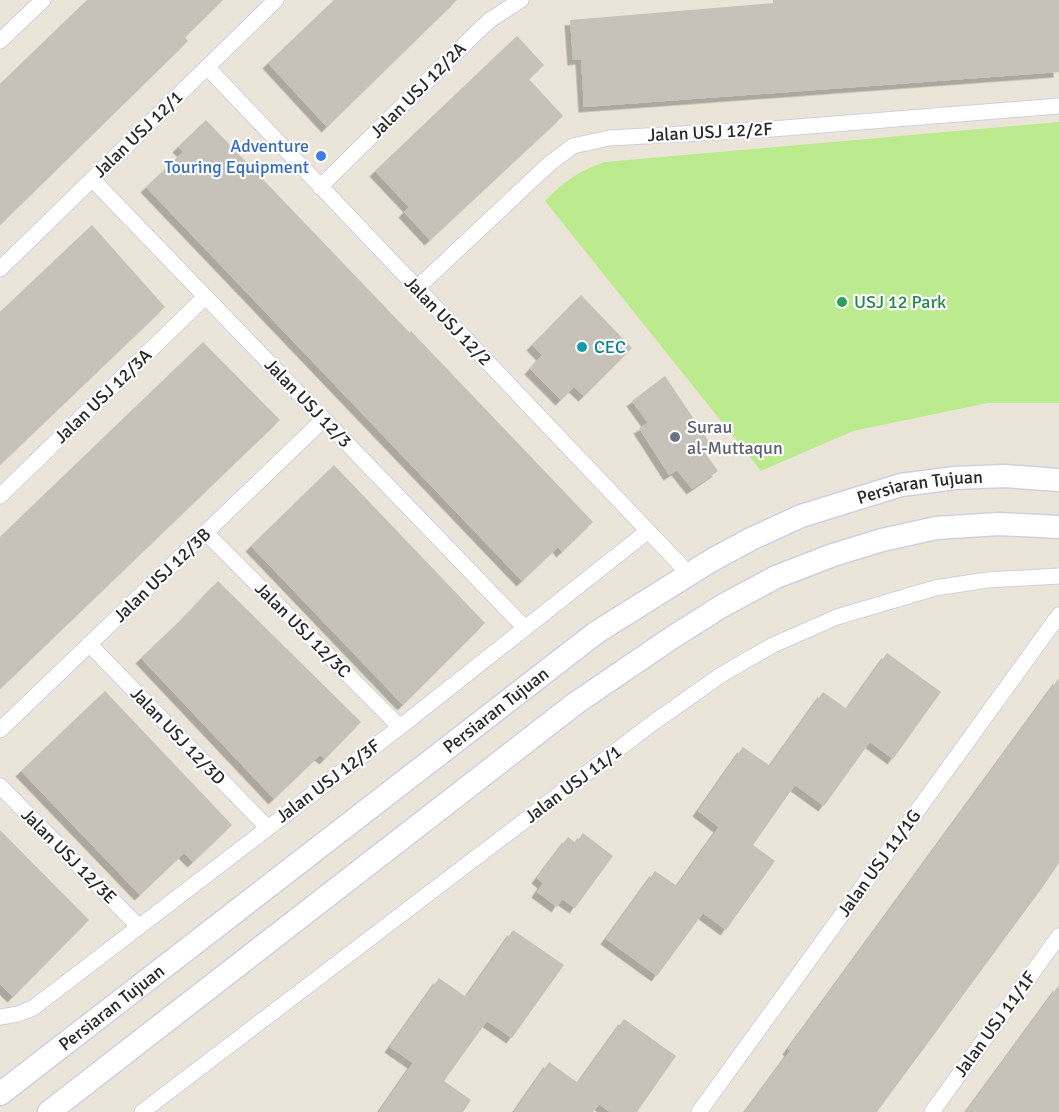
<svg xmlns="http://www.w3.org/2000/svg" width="1059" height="1112" viewBox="0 0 1059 1112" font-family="Signika,sans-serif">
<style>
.pitch{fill:#bceb8f}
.building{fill:#c6c2b9;filter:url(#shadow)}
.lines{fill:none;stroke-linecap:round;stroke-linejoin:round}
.minor-casing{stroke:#ced0e2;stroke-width:17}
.secondary-casing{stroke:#ced0e2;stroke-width:25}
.minor{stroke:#fff;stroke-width:15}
.secondary{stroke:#fff;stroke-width:22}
.shop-dot{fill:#3f7fe0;stroke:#fff;stroke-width:2}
.leisure-dot{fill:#2e9e5b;stroke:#fff;stroke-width:2}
.culture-dot{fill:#0f9aa8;stroke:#fff;stroke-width:2}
.worship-dot{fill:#6b7280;stroke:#fff;stroke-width:2}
.labels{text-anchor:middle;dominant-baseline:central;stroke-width:4.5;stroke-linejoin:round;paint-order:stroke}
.street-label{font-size:18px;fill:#282828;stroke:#fff}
.shop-label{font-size:18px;fill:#366cbe;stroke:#fff;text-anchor:end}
.leisure-label{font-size:18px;fill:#27864d;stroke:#fff;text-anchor:start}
.culture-label{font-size:18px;fill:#0d838f;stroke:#fff;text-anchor:start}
.worship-label{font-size:18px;fill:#5b616d;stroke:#fff;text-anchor:start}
</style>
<defs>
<filter id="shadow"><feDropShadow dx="-5.5" dy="5.5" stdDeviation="0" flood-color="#0004"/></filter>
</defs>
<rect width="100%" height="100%" fill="#ebe5d9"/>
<path class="pitch" d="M1059,122V403H988L853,431L761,471L545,201C563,182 580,170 605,162Z"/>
<path class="building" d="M87,0H223L185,37L188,41L0,225V84Z
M334,0H457L327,127L268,63Z
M773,0H1059V72L584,107L581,59L573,60L570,20L773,3Z
M517,36L544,65L529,79L563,116L430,240L404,212L409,207L375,171Z
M206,120L410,333L411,331L593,522L562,552L558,547L522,581L146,187L183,152L178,147Z
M92,225L165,307L0,465V312Z
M581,295L632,348L584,396L574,387L561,400L530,369L542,355L532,345Z
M203,342L280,420L0,689V537Z
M665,376L712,446L703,450L718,471L692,489L677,470L669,475L639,428L648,423L632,401Z
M334,465L485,623L403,705L251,546Z
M218,581L361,722L325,759L320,755L274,799L141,658L183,618Z
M887,653L941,692L893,759L870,742L824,806L795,785L753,845L775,861L726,930L703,913L657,976L606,939L655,871L677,886L719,827L698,811L743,747L770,766L823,692L847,709Z
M1059,678V863L1042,888L877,1112H745L790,1051L788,1049Z
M105,691L232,825L193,862L184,853L140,895L21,771Z
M0,830L89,920L13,997L0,984Z
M583,833L613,856L575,908L562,899L557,907L537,892L543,883L537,878L568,837L576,843Z
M513,930L564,965L512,1038L487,1021L444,1081L471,1100L463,1112H379L413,1063L390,1047L439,978L466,997Z
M1059,985V1112H966L1040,1011Z
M624,1019L676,1056L637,1112H610L599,1104L593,1112H514L549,1062L578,1083Z"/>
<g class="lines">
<g class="minor-casing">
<path id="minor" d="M0,41L43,0
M207,67L689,574
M92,179L524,627
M320,187L478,31L490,20L521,0
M0,269L276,0
M417,288L549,164L573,146L609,138L772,129L1059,106
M0,496L205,297
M206,533L400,727
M89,644L267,827
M0,730L323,420
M0,786L138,926
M0,1017L18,1014L33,1008L400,727L648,531
M142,1112L654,722L721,675L773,645L837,617L935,588L987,580L1059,576
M699,1112L1059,615
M932,1112L1059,936"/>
</g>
<g class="secondary-casing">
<g id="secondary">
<path id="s1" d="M0,1094L597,632L712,560L751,539L801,516L901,485L955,478L1004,476L1059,480"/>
<path d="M49,1112L576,703L673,637L722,606L776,577L833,555L882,540L936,528L999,524L1059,527"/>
</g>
</g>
<use href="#minor" class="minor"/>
<use href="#secondary" class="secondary"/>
</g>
<circle class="shop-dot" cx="321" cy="156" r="6"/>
<circle class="leisure-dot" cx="842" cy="302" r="6"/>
<circle class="culture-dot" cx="582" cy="347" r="6"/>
<circle class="worship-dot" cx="675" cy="437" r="6"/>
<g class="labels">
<g class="street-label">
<text transform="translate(418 90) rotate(-45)">Jalan USJ 12/2A</text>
<text transform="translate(710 132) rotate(-3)">Jalan USJ 12/2F</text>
<text transform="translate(138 134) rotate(-44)">Jalan USJ 12/1</text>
<text transform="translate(448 321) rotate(46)">Jalan USJ 12/2</text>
<text transform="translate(103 396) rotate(-44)">Jalan USJ 12/3A</text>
<text transform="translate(308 403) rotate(46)">Jalan USJ 12/3</text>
<text stroke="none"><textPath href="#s1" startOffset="1113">Persiaran Tujuan</textPath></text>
<text transform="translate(162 575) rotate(-44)">Jalan USJ 12/3B</text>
<text transform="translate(303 630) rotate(45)">Jalan USJ 12/3C</text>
<text stroke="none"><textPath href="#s1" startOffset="627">Persiaran Tujuan</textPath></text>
<text transform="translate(178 736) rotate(46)">Jalan USJ 12/3D</text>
<text transform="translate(328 781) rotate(-37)">Jalan USJ 12/3F</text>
<text transform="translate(573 784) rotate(-37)">Jalan USJ 11/1</text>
<text transform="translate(69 856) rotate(45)">Jalan USJ 12/3E</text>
<text transform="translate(879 863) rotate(-54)">Jalan USJ 11/1G</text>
<text stroke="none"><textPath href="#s1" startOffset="141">Persiaran Tujuan</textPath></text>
<text transform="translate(995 1024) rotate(-54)">Jalan USJ 11/1F</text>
</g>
<g class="shop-label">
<text x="309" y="146">Adventure<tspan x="309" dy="21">Touring Equipment</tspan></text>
</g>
<g class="leisure-label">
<text x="854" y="302">USJ 12 Park</text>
</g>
<g class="culture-label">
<text x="594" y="347">CEC</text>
</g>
<g class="worship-label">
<text x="687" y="427">Surau<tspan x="687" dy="21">al-Muttaqun</tspan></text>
</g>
</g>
</svg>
